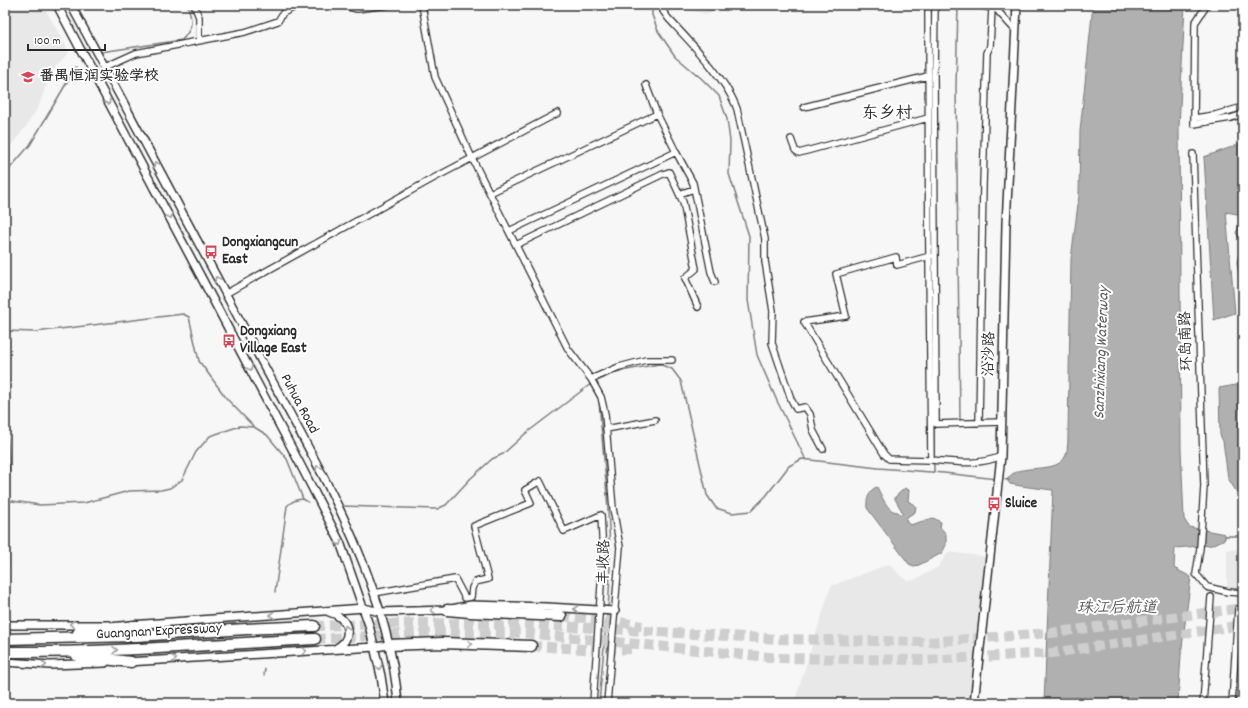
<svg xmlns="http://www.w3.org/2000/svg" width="1248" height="708" viewBox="0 0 1248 708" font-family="Dekko,'LXGW WenKai TC',sans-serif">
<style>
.built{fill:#e8e8e8}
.green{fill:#d9d9d9;stroke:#828282}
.water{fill:#b0b0b0;stroke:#7b7b7b}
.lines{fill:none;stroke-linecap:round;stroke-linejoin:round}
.stream{stroke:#7b7b7b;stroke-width:1.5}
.highway-tunnel{stroke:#cecece;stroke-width:10;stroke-dasharray:10 5;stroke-linecap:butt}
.street-casing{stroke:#2b2b2b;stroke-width:8}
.secondary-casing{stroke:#2b2b2b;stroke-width:10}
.highway-casing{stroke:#2b2b2b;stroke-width:13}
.street{stroke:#fff;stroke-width:5.5}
.secondary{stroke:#fff;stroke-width:7}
.highway{stroke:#fff;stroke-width:10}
.oneway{stroke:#a0a0a0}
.labels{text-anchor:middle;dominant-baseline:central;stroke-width:4;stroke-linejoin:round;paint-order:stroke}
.poi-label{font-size:15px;font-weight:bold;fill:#2b2b2b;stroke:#fff;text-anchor:start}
.street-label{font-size:15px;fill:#2b2b2b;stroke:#fff}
.water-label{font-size:16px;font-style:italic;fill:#5a5a5a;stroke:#fff}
.quarter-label{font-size:17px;fill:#2b2b2b;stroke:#fff}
</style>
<rect width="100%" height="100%" fill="#f7f7f7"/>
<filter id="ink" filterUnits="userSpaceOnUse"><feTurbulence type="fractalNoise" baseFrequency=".025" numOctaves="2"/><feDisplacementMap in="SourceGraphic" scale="8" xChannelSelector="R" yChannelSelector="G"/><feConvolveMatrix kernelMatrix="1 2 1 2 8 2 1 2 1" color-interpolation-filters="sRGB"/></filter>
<g filter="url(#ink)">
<path class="built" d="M5,5H43L69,52L56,66L45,88L39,106L25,128L5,153Z
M667,5H733V6L706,14Z
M1243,549V589H1227V550Z
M948,552L989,557L974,703H824L795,700L831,586L889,564L903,578L908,581L914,580L938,567Z"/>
<path class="green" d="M691,5H723C714,14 702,8 691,5Z"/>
<path class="water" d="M1093,5H1185L1179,127L1181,449L1184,519L1189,527L1225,534V539L1212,545L1175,548L1174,568L1191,577L1181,655L1178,703H1044L1053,490C1038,488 1024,487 1010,484L1007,480C1018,460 1057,477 1066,455C1068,448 1068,439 1068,433L1071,259L1079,196L1080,131Z
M1243,143V181L1241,184L1243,198V215L1226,212L1235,313L1214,320L1204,157Z
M1243,217V302L1237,262L1242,242L1236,233Z
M1236,385L1243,386V503L1228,478L1223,441L1220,435L1219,388Z
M877,487C882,496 887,512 898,512L901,515L903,513L895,499V497L905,488L909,490L908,501L916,506L915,512L907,517L906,521L910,525L933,518L941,522L940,527L946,534V545L942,553L919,565L914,566L909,564L867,508C866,500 869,489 877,487Z"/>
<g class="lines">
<path class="stream" d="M649,5H652V15L658,31L675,56L702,79L719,96L727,119L730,141L729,174L749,236L748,300L757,355L777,401L806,460
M931,5V71
M958,5L956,87L960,421
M101,52L182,40C194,27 192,21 188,5
M5,174L30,145L76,67
M5,331L35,332L183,314L189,317L199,361L227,399L254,427
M595,382L616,372L659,364L672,369L681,381L707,495L716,508L732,513L751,511L766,496L789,466L802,459L878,468L944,473L997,479
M590,384L599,400C604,469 614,539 608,608
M5,401L9,462L8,565L5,571
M934,425V458
M934,472V464
M1000,479L1009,480
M5,500L40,505L84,503L129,491L161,490L170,488L182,480L196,452L210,436L240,426L254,427L267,435L287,459L303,499L308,502
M342,506L437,509L446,505L470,479L492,459L503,454L525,434L592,383
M1225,536H1243
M275,592L287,506C292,501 296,499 303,499
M264,675L265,669
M599,703L607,613"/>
<path class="highway-tunnel" d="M561,616L609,620L642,626
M314,626L420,623L525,624L779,639L927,642L1050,633L1243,608
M315,639L419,633H525L778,658L926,660L1051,653L1243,625
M531,646L601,650L633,649"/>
<g class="street-casing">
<path id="street" d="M194,5L199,17V41
M349,5V7L357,9L387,5
M422,5L435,77L472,158L568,349L591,379L601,397L605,414L613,508L620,547L607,703
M663,5V11L668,18C690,42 726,78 737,109L765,239V261L773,311L772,343L791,399L796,409L805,407L810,414L813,430L823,449
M928,5C928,157 929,308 931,460C954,462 980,466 1001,456
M935,5L934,74L936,424L1002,422
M978,5L996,9L1015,30
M1207,5L1195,23L1194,124L1231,118L1243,114
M105,67L136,53L245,32L278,21L283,13L299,5
M804,107L928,76
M1195,118L1215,115L1243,107
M791,139L795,150L799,153L928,118
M676,152L693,183L711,272L715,282
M1193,154L1204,486L1200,548L1196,574L1207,587L1228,592L1243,593
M490,193L657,114
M679,194L694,189
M509,231L676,152L657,114L646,85
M516,245L663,174L669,172L683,202L696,269L685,278L698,307
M930,256L897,265L896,257L836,274L846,316L804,322L884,454L889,459L931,460
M225,294L432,179L558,113
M591,379L619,367L646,360H672
M979,423L983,185L987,53L990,46L992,8
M606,429L655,420
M374,593L455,579L465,598L471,597L472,588L475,582L488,579L474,526L531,503L525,490L540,481L564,531L601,515L603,556L593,703
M1203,703L1211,597
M1232,703L1238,609H1243"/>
</g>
<g class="secondary-casing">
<path id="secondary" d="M57,5L299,462L340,542L369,625L381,676L385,703
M71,5C132,118 192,231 253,345C311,456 388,575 398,703
M329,612C349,617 355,639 335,649
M5,625H109
M131,625L364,608L380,612L447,610L471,605L547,607L615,611
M5,662L50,665L105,663
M127,662L375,647L389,645
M974,703L1001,456L1006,224L1017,5"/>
</g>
<g class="highway-casing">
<path id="highway" d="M447,610L470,612L561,616
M78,633L94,630L136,626
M5,639L137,636L246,629L314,626
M389,645L442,643L531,646
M5,652C109,653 212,644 315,639
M77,656L131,662"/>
</g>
<use href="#street" class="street"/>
<use href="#secondary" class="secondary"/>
<use href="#highway" class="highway"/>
</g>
<defs><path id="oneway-chevron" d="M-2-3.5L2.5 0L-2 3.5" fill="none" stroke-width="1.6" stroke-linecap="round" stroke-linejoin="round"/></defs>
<g class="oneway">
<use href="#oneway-chevron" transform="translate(108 102) rotate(62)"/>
<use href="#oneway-chevron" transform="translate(156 164) rotate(-118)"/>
<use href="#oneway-chevron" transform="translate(170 216) rotate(62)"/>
<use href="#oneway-chevron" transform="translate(217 279) rotate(-118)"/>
<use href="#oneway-chevron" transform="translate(250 368) rotate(62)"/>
<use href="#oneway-chevron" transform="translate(318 468) rotate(-117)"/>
<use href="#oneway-chevron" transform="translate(339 543) rotate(67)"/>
<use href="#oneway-chevron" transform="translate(576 609) rotate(-177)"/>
<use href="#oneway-chevron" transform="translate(433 610) rotate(179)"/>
<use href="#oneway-chevron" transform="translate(272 615) rotate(177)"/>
<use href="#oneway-chevron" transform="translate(72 624) rotate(179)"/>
<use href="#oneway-chevron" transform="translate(346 628) rotate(-106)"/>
<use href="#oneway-chevron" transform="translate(470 644) rotate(2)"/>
<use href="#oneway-chevron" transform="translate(115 650) rotate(-2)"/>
<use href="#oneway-chevron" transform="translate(304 651) rotate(-4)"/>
<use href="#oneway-chevron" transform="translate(174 659) rotate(-3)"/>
<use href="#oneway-chevron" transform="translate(44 665) rotate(3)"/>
<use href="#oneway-chevron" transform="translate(379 667) rotate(77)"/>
</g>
</g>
<defs>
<g id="school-bare" transform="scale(1.08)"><path d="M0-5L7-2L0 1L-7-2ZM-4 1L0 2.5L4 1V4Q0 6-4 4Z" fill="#d1495b" stroke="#fff" stroke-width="2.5" paint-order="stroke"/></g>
<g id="bus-bare" transform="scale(1.08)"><path d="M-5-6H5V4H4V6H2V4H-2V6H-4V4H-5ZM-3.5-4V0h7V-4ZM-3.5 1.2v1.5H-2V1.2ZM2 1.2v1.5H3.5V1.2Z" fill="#d1495b" stroke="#fff" stroke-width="2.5" paint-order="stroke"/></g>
</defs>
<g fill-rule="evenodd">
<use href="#school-bare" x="28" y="77"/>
<use href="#bus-bare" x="211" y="252"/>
<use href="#bus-bare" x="229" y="341"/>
<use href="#bus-bare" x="994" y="504"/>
</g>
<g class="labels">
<g class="poi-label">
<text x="39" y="77">番禺恒润实验学校</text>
<text x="222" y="243">Dongxiangcun<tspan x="222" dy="17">East</tspan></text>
<text x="240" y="332">Dongxiang<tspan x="240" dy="17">Village East</tspan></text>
<text x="1005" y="504">Sluice</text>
</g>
<g class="street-label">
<text transform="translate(1187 341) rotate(-92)">环岛南路</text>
<text transform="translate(990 354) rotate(-89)">沿沙路</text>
<text transform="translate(299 404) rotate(62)">Puhua Road</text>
<text transform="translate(605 562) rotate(-89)">丰收路</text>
<text transform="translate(159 632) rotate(-3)">Guangnan Expressway</text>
</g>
<g class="water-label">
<text transform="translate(1102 353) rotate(-88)">Sanzhixiang Waterway</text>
<text x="1117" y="608">珠江后航道</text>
</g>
<g class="quarter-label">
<text x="887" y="115">东乡村</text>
</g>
</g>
<rect width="1248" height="708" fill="none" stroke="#fff" stroke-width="20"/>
<rect x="10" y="10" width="1228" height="688" fill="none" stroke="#2b2b2b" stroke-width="1.5" filter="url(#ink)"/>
<path d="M28 44v6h77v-6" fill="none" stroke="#2b2b2b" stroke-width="2"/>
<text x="34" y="44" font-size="12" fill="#2b2b2b" stroke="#ffffff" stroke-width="3" paint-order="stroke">100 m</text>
</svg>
